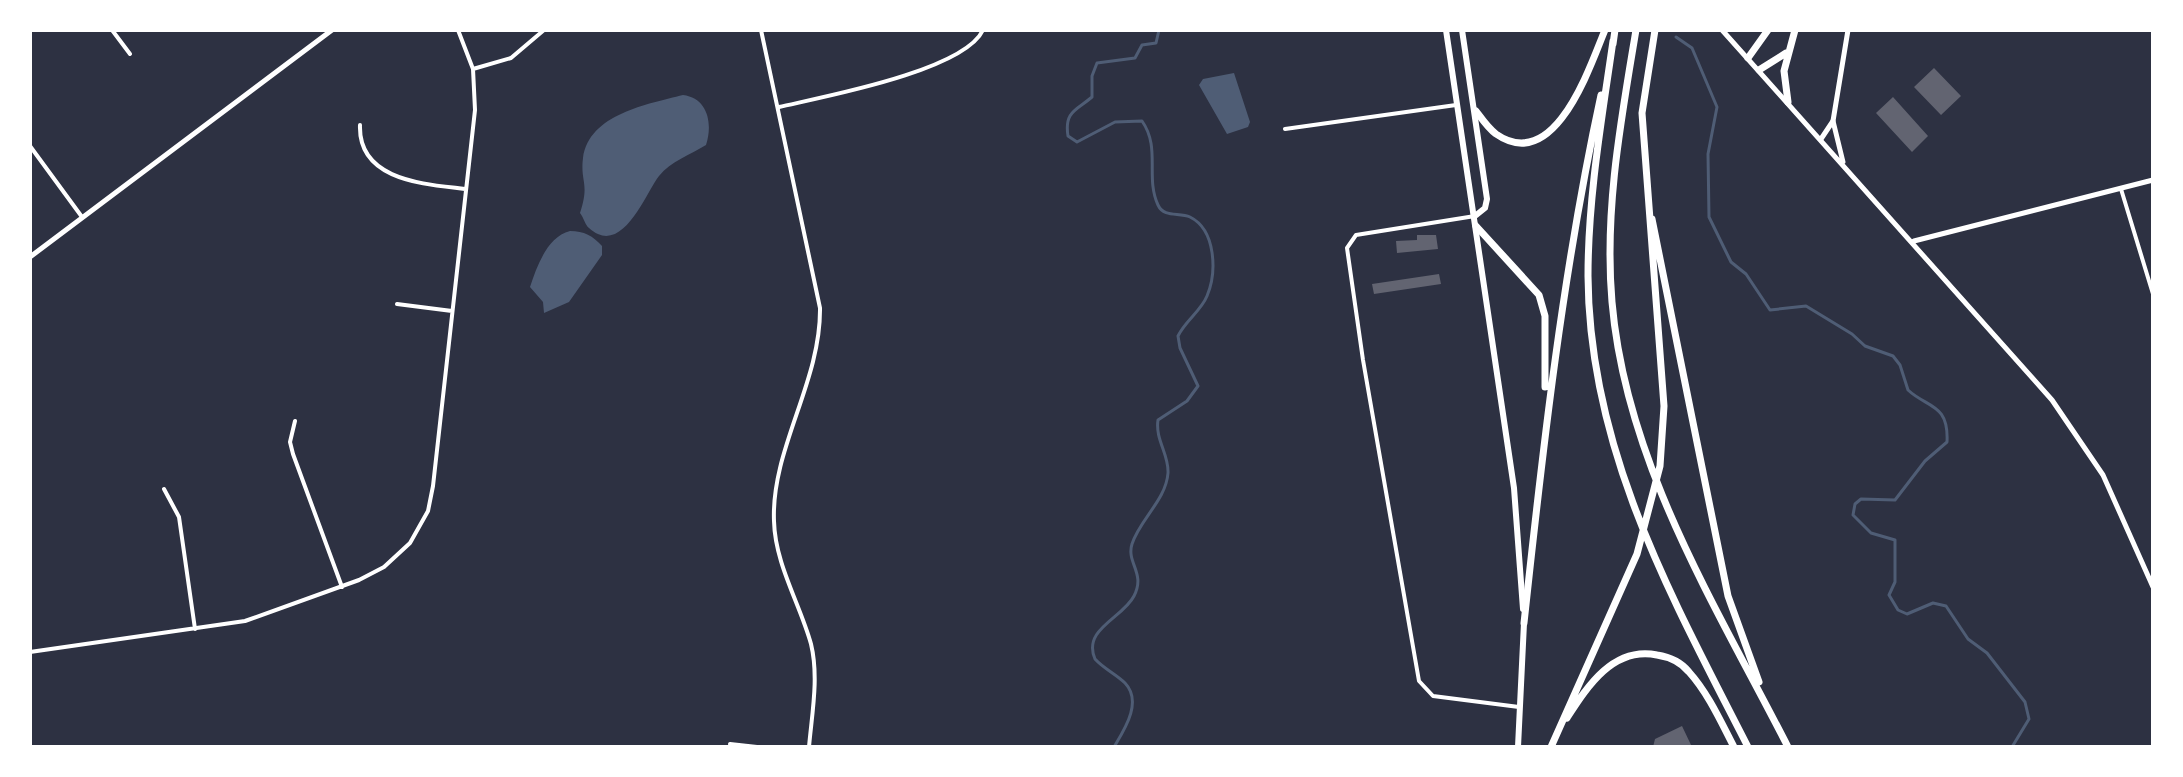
<svg xmlns="http://www.w3.org/2000/svg" width="2183" height="777" viewBox="0 0 2183 777" font-family="'Noto Sans',sans-serif">
<style>
.water{fill:#4f5d75}
.lines{fill:none;stroke-linecap:round;stroke-linejoin:round}
.stream{stroke:#4f5d75;stroke-width:3}
.building{fill:#626471}
.minor{stroke:#fff;stroke-width:4}
.tertiary{stroke:#fff;stroke-width:5}
.secondary{stroke:#fff;stroke-width:5}
.primary{stroke:#fff;stroke-width:6}
.trunk{stroke:#fff;stroke-width:6}
.motorway{stroke:#fff;stroke-width:7}
</style>
<rect width="100%" height="100%" fill="#2d3142"/>
<path class="water" d="M1234,73L1250,122L1248,127L1227,134L1199,85L1203,79Z
M683,95C708,98 713,124 706,145C690,155 671,161 659,176C645,194 622,258 589,228C585,225 584,218 580,213C590,183 580,182 583,158C589,114 648,104 683,95Z
M570,231C584,231 593,236 602,246V255L569,302L544,313L543,302L530,287C537,266 547,237 570,231Z"/>
<g class="lines">
<path class="stream" d="M1676,37L1692,48L1717,107L1708,154L1709,217L1731,262L1746,274L1770,310L1806,306L1852,334L1865,346L1893,356L1900,365L1908,390C1927,408 1949,403 1947,442L1925,461L1895,500L1861,499L1855,504L1853,515L1871,533L1895,540V582L1889,595L1898,610L1907,614L1933,603L1946,606L1968,639L1987,653L2025,702L2029,719L2012,747
M1114,747C1124,730 1143,702 1125,683C1116,674 1104,669 1095,659C1082,629 1123,618 1134,596C1146,573 1126,563 1132,544C1140,519 1166,500 1168,473C1169,454 1155,440 1158,420L1187,401L1198,386L1180,348L1178,336C1185,321 1201,311 1207,296C1217,272 1216,230 1190,217C1179,212 1164,218 1158,205C1145,177 1161,148 1142,121L1115,122L1077,142L1068,136C1064,111 1077,110 1092,97V76L1097,63L1135,58L1142,45L1156,43L1159,30"/>
</g>
<path class="building" d="M1934,68L1961,96L1941,115L1914,87Z
M1893,97L1928,136L1912,152L1876,113Z
M1417,235H1436L1438,249L1397,253L1396,241L1417,240Z
M1439,274L1441,284L1374,294L1372,284Z
M1682,726L1692,747H1653L1655,739Z"/>
<g class="lines">
<path class="minor" d="M112,30L130,54
M761,30L820,308C821,382 771,449 774,521C775,564 800,604 811,644C819,677 812,713 809,747
M473,69L511,58L544,30
M779,107C822,97 964,71 983,30
M360,125C358,181 425,184 465,189
M1285,129L1456,105
M30,146L82,217
M2121,189L2153,294
M1475,216L1356,235L1347,248L1363,360L1419,681L1433,696L1519,707
M397,304L452,311
M295,421L290,442L293,454L342,587
M164,489L179,517L195,629
M30,652L245,621L359,580L384,567L410,543L428,511L433,486L475,110L473,69L458,30
M730,744L757,747"/>
<path class="tertiary" d="M1821,139L1833,121L1848,30
M1914,241L2153,180
M30,257L332,30"/>
<path class="secondary" d="M1722,30L2052,400L2103,475L2153,587
M1833,121L1843,162"/>
<path class="primary" d="M1446,30L1514,488L1523,609
M1462,30L1487,199L1485,208L1475,216"/>
<path class="trunk" d="M1518,747L1524,623"/>
<path class="motorway" d="M1636,30C1621,120 1604,211 1612,302C1626,464 1716,606 1788,747
M1613,41C1602,118 1588,197 1588,276C1589,450 1671,596 1748,747
M1613,44L1615,30
M1748,58L1768,30
M1759,70L1786,53
M1788,102L1784,71L1795,30
M1476,111C1482,119 1488,128 1496,134C1555,175 1590,66 1605,30
M1652,219L1728,596L1759,682
M1476,226L1539,295L1545,316V387
M1524,623C1543,446 1563,270 1601,95
M1567,718C1587,687 1613,646 1657,655C1670,657 1681,662 1689,672C1708,693 1721,722 1734,747
M1551,747L1637,554L1660,466L1664,406L1642,113L1655,30"/>
</g>
<rect width="2183" height="777" fill="none" stroke="#ffffff" stroke-width="64"/>
</svg>
